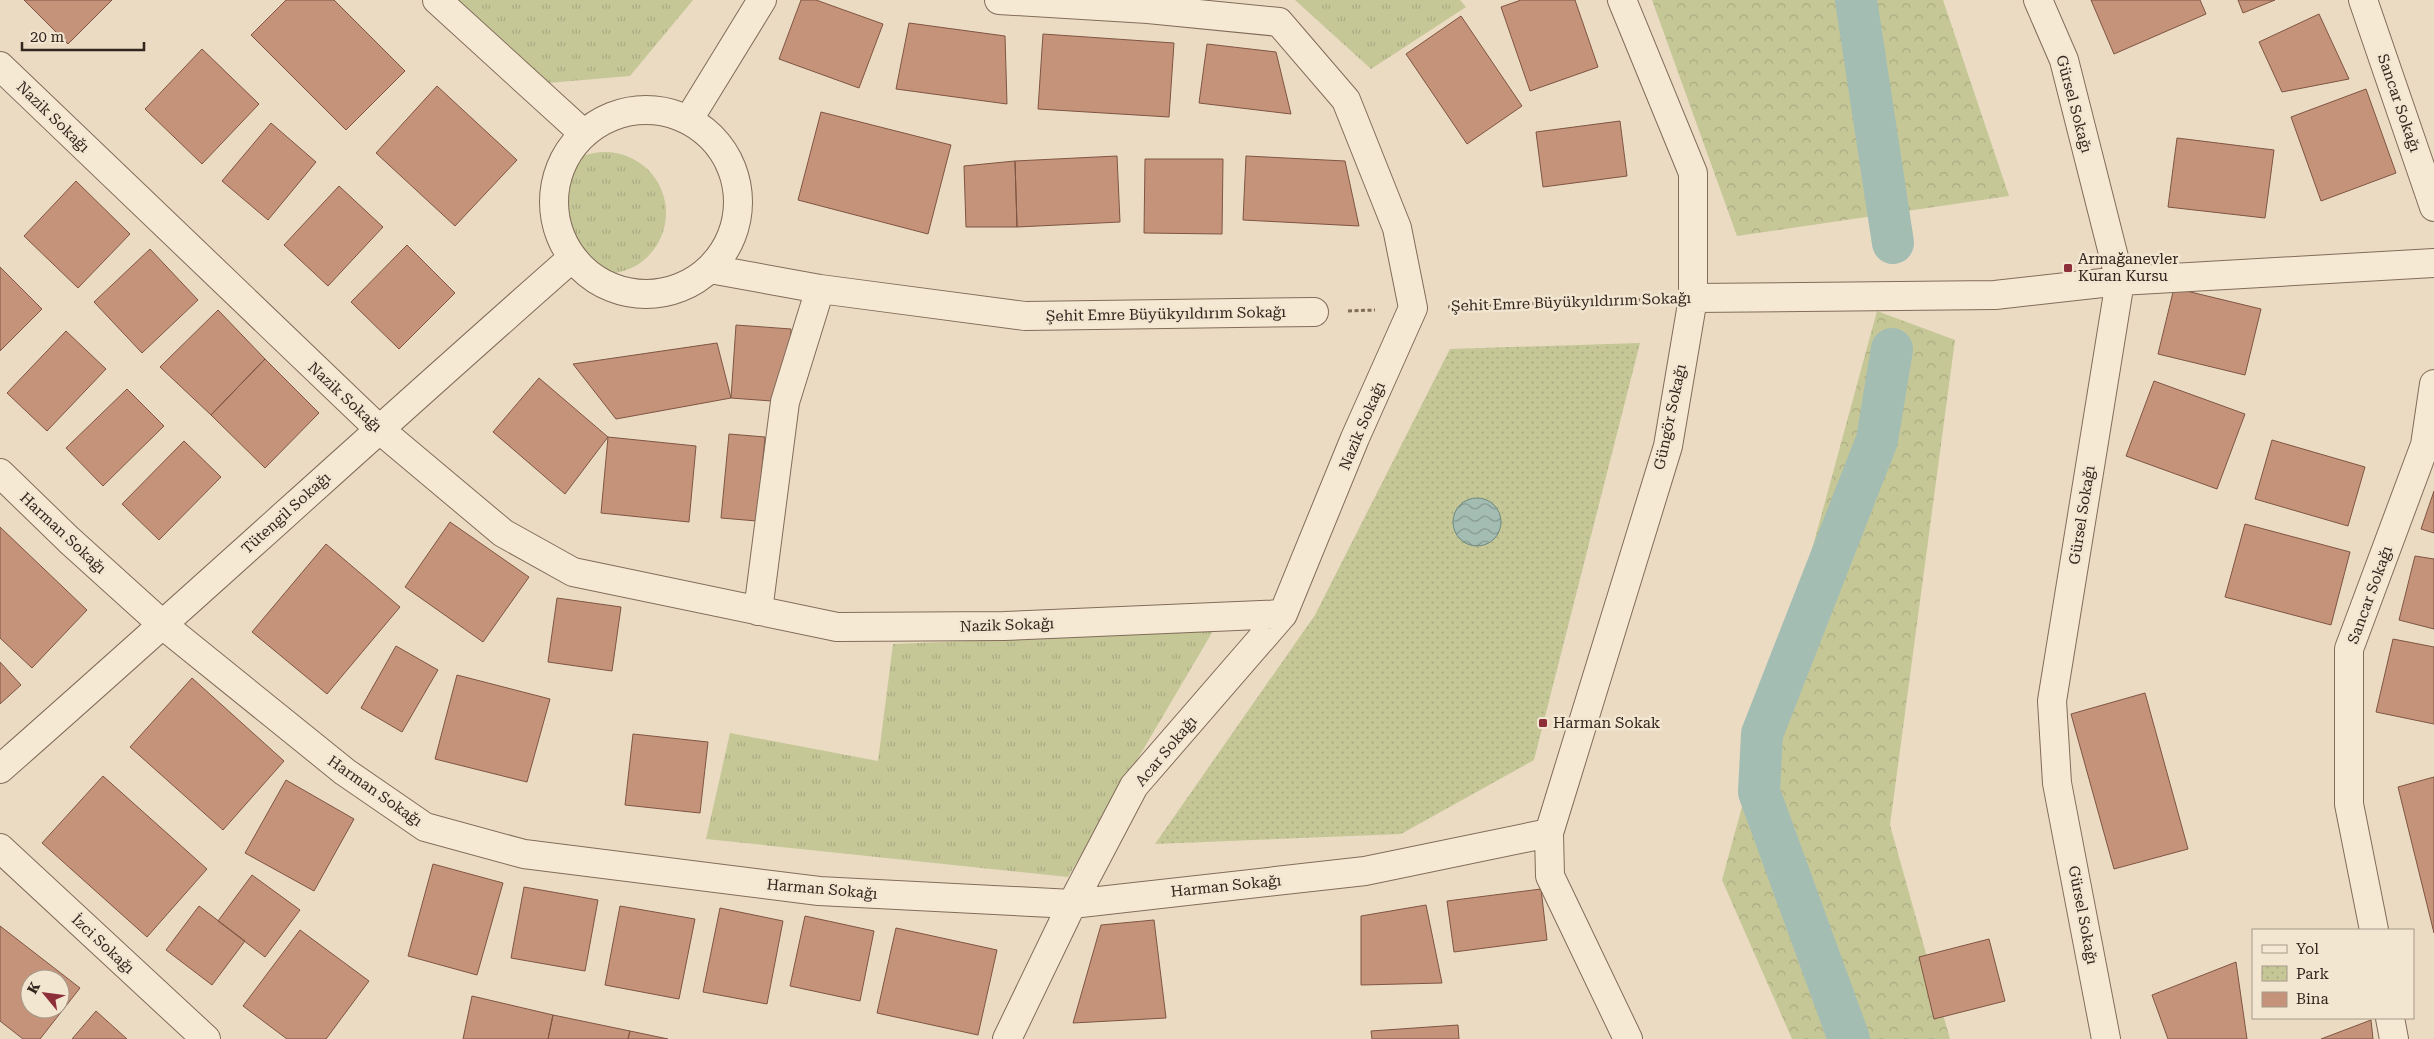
<svg xmlns="http://www.w3.org/2000/svg" width="2434" height="1039" viewBox="0 0 2434 1039" font-family="'Roboto Serif',serif">
<style>
.grass{fill:url(#grass-tufts)}
.forest{fill:url(#forest-crowns)}
.park{fill:url(#park-dots)}
.water{fill:url(#water-waves);stroke:#6c8a80}
.lines{fill:none;stroke-linecap:round;stroke-linejoin:round}
.canal{stroke:#a4bdb3;stroke-width:42}
.building{fill:#c5937a;stroke:#7f5542;fill-rule:evenodd}
.minor-casing{stroke:#826c5a;stroke-width:30}
.path{stroke:#826c5a;stroke-width:3;stroke-dasharray:4 2.5;stroke-linecap:butt}
.minor{stroke:#f6e9d4;stroke-width:28}
.poi-dot{fill:#8d2f38;stroke:#f2e6d1;stroke-width:2}
.labels{text-anchor:middle;dominant-baseline:central;stroke-width:5;stroke-linejoin:round;paint-order:stroke}
.street-label{font-size:15px;fill:#33261e;stroke:#f2e6d1}
.poi-label{font-size:15px;fill:#33261e;stroke:#f2e6d1;text-anchor:start}
</style>
<defs>
<pattern id="grass-tufts" width="24" height="20" patternUnits="userSpaceOnUse" patternTransform="scale(1.25)"><rect width="24" height="20" fill="#c5c797"/><path d="M3 7l-1-3M5 7V3M7 7l1-3M15 17l-1-3M17 17v-4M19 17l1-3" fill="none" stroke="#aaab82"/></pattern>
<pattern id="forest-crowns" width="20" height="18" patternUnits="userSpaceOnUse" patternTransform="scale(1.25)"><rect width="20" height="18" fill="#c5c797"/><path d="M2 6a3 3 0 1 1 6 0M12 15a3 3 0 1 1 6 0" fill="none" stroke="#aaab82"/></pattern>
<pattern id="park-dots" width="8" height="8" patternUnits="userSpaceOnUse" patternTransform="scale(1.25)"><rect width="8" height="8" fill="#c5c797"/><path d="M2 2h.1M6 6h.1" fill="none" stroke="#aaab82" stroke-width="1.8" stroke-linecap="round"/></pattern>
<pattern id="water-waves" width="16" height="10" patternUnits="userSpaceOnUse" patternTransform="scale(1.25)"><rect width="16" height="10" fill="#a4bdb3"/><path d="M0 5q4-4 8 0t8 0" fill="none" stroke="#869991"/></pattern>
</defs>
<rect width="100%" height="100%" fill="#eadbc2"/>
<path class="grass" d="M430,0H693L630,76L524,85Z
M1295,0H1460L1466,7L1371,69Z
M544 213a61 61 0 1 1 122 0a61 61 0 1 1-122 0Z
M1213,631L1068,877L706,839L730,733L878,761L893,644Z"/>
<path class="forest" d="M1652,0H1943L2009,196L1737,236Z
M1877,311L1955,340L1890,825L1950,1039H1792L1722,880Z"/>
<path class="park" d="M1640,343L1534,760L1401,834L1155,844L1315,615L1450,349Z"/>
<path class="water" d="M1453 522a24 24 0 1 1 48 0a24 24 0 1 1-48 0Z"/>
<g class="lines">
<path class="canal" d="M1856,0L1893,243
M1849,1039L1759,792L1762,734L1877,440L1892,349"/>
</g>
<path class="building" d="M24,0H112L68,44Z
M286,0H334L405,71L346,130L251,35Z
M801,0H816L883,24L859,88L779,59Z
M1521,0H1575L1598,67L1530,91L1501,7Z
M2091,0H2200L2206,14L2114,54Z
M2238,0H2275L2243,13Z
M2319,14L2349,79L2282,92L2259,42Z
M1461,16L1522,106L1467,144L1406,54Z
M909,23L1005,36L1007,104L896,89Z
M1043,34L1174,43L1169,117L1038,109Z
M1207,44L1276,52L1291,114L1199,103Z
M202,49L259,104L202,164L145,109Z
M437,86L517,160L455,226L376,153Z
M2366,89L2396,173L2321,201L2291,117Z
M821,112L951,145L928,234L798,200Z
M1620,121L1627,176L1543,187L1536,132Z
M271,123L316,162L268,220L222,181Z
M2177,138L2274,150L2265,218L2168,207Z
M1117,156L1120,222L1017,227L1015,161Z
M1246,156L1345,161L1359,226L1243,220Z
M1145,159H1223L1222,234L1144,233Z
M1015,161L1017,227H966L964,166Z
M76,181L130,234L78,288L24,236Z
M339,186L383,227L328,286L284,245Z
M407,245L455,293L399,349L351,302Z
M150,249L198,300L142,353L94,302Z
M0,267L42,309L0,351Z
M2174,288L2261,309L2245,375L2158,354Z
M218,310L265,359L211,415L160,367Z
M736,325L791,329L785,402L731,398Z
M66,331L106,369L47,431L7,393Z
M717,343L731,398L616,419L573,364Z
M265,359L319,413L265,468L211,415Z
M539,378L608,437L565,494L493,432Z
M2154,381L2245,414L2217,489L2126,456Z
M127,389L164,426L103,486L66,448Z
M729,434L765,437L757,521L721,518Z
M608,437L696,446L689,522L601,513Z
M2272,440L2365,467L2348,526L2255,499Z
M184,441L221,477L159,540L122,504Z
M2434,491V533L2421,529Z
M450,522L529,577L483,642L405,587Z
M2245,524L2350,552L2331,625L2225,597Z
M0,527L87,610L32,668L0,638Z
M326,544L400,607L327,694L252,632Z
M2415,556L2434,559V629L2399,620Z
M557,598L621,607L612,671L548,662Z
M2393,639L2434,647V724L2376,712Z
M396,646L438,670L402,732L361,708Z
M0,662L21,685L0,704Z
M457,675L550,699L527,782L435,759Z
M192,678L284,761L223,830L130,747Z
M2145,693L2188,849L2114,869L2071,714Z
M633,734L708,742L700,813L625,805Z
M103,776L207,869L147,937L42,843Z
M2434,777V933L2398,787Z
M286,780L354,819L314,891L245,853Z
M433,864L503,883L477,975L408,956Z
M252,875L300,910L265,957L218,921Z
M524,887L598,900L585,971L511,958Z
M1541,889L1547,940L1454,952L1447,901Z
M1426,905L1442,983L1361,985V916Z
M199,906L245,941L212,985L166,950Z
M620,906L695,919L679,999L605,985Z
M720,908L783,921L767,1004L703,992Z
M805,916L874,931L860,1001L790,986Z
M1154,920L1166,1018L1073,1023L1101,925Z
M0,926L80,988L40,1039H23L0,1021ZM30,979H60V1009H30Z
M896,928L997,950L978,1035L877,1013Z
M300,930L369,981L326,1039H287L243,1006Z
M1989,939L2005,1001L1934,1019L1919,957Z
M2236,962L2247,1039H2168L2152,995Z
M472,996L553,1015L548,1039H463Z
M96,1011L127,1039H72Z
M553,1015L630,1031L628,1039H548Z
M2371,1020L2373,1039H2321Z
M1458,1025L1459,1039H1372L1371,1031Z
M630,1031L668,1039H628Z"/>
<g class="lines">
<g class="minor-casing">
<path id="minor" d="M437,0L584,134
M1622,0L1693,173V298L1668,446L1549,833L1550,876L1628,1039
M2038,0L2064,60L2120,281L2052,701L2057,783L2106,1039
M2363,0L2434,207
M0,66L379,429L503,533L573,572L837,627L1004,626L1283,614L1355,438L1413,308L1397,228L1346,100L1279,22L1148,9L999,0
M554 202a92 92 0 1 1 184 0a92 92 0 1 1-184 0Z
M689,119L762,0
M710,269L820,289L1025,316L1314,312
M1693,298L1995,295L2120,281L2434,263
M0,473L69,540L163,625L345,772L425,827L524,854L819,891L1072,904L1365,871L1549,833
M758,611L785,402L820,289
M0,769C192,600 380,427 572,258
M0,848L206,1039
M2374,930L2349,804V649L2425,445L2434,384
M2390,1018L2394,1039
M1007,1039L1072,904L1134,786L1283,614"/>
</g>
<path class="path" d="M1448,307L1657,299
M1348,311L1375,310"/>
<use href="#minor" class="minor"/>
</g>
<g class="poi-dot">
<rect x="2063" y="263" width="10" height="10" rx="2.5"/>
<rect x="1538" y="718" width="10" height="10" rx="2.5"/>
</g>
<g class="labels">
<g class="street-label">
<text transform="translate(2399 103) rotate(71)">Sancar Sokağı</text>
<text transform="translate(2074 104) rotate(75)">Gürsel Sokağı</text>
<text transform="translate(53 117) rotate(44)">Nazik Sokağı</text>
<text transform="translate(1571 302) rotate(-2)">Şehit Emre Büyükyıldırım Sokağı</text>
<text transform="translate(1166 314) rotate(-1)">Şehit Emre Büyükyıldırım Sokağı</text>
<text transform="translate(345 397) rotate(43)">Nazik Sokağı</text>
<text transform="translate(1670 417) rotate(-78)">Güngör Sokağı</text>
<text transform="translate(1362 426) rotate(-67)">Nazik Sokağı</text>
<text transform="translate(286 513) rotate(-42)">Tütengil Sokağı</text>
<text transform="translate(2082 515) rotate(-81)">Gürsel Sokağı</text>
<text transform="translate(63 533) rotate(43)">Harman Sokağı</text>
<text transform="translate(2370 595) rotate(-70)">Sancar Sokağı</text>
<text transform="translate(1007 625) rotate(-2)">Nazik Sokağı</text>
<text transform="translate(1166 751) rotate(-50)">Acar Sokağı</text>
<text transform="translate(375 791) rotate(35)">Harman Sokağı</text>
<text transform="translate(1226 886) rotate(-6)">Harman Sokağı</text>
<text transform="translate(822 889) rotate(5)">Harman Sokağı</text>
<text transform="translate(2083 915) rotate(79)">Gürsel Sokağı</text>
<text transform="translate(103 944) rotate(43)">İzci Sokağı</text>
</g>
<g class="poi-label">
<text x="2078" y="259">Armağanevler<tspan x="2078" dy="17">Kuran Kursu</tspan></text>
<text x="1553" y="723">Harman Sokak</text>
</g>
</g>
<rect x="2252" y="929" width="162" height="90" fill="#f2e6d1" stroke="#a69989"/>
<rect x="2262" y="945" width="25" height="8" fill="#f6e9d4" stroke="#a69989"/>
<text x="2296" y="954" font-size="15" fill="#33261e">Yol</text>
<rect x="2262" y="966" width="25" height="15" fill="url(#park-dots)" stroke="#a69989"/>
<text x="2296" y="979" font-size="15" fill="#33261e">Park</text>
<rect x="2262" y="992" width="25" height="15" fill="#c5937a" stroke="#a69989"/>
<text x="2296" y="1004" font-size="15" fill="#33261e">Bina</text>
<g transform="translate(45 994) rotate(299)"><circle r="24" fill="#f2e6d1" stroke="#a69989"/>
<path d="M0-4L9 19L0 12L-9 19Z" fill="#8d2f38"/>
<text y="-8" font-size="14" font-weight="bold" text-anchor="middle" fill="#33261e">K</text>
</g>
<path d="M22 42v8h122v-8" fill="none" stroke="#33261e" stroke-width="2.5"/>
<text x="30" y="42" font-size="15" fill="#33261e" stroke="#f2e6d1" stroke-width="4" paint-order="stroke">20 m</text>
</svg>
